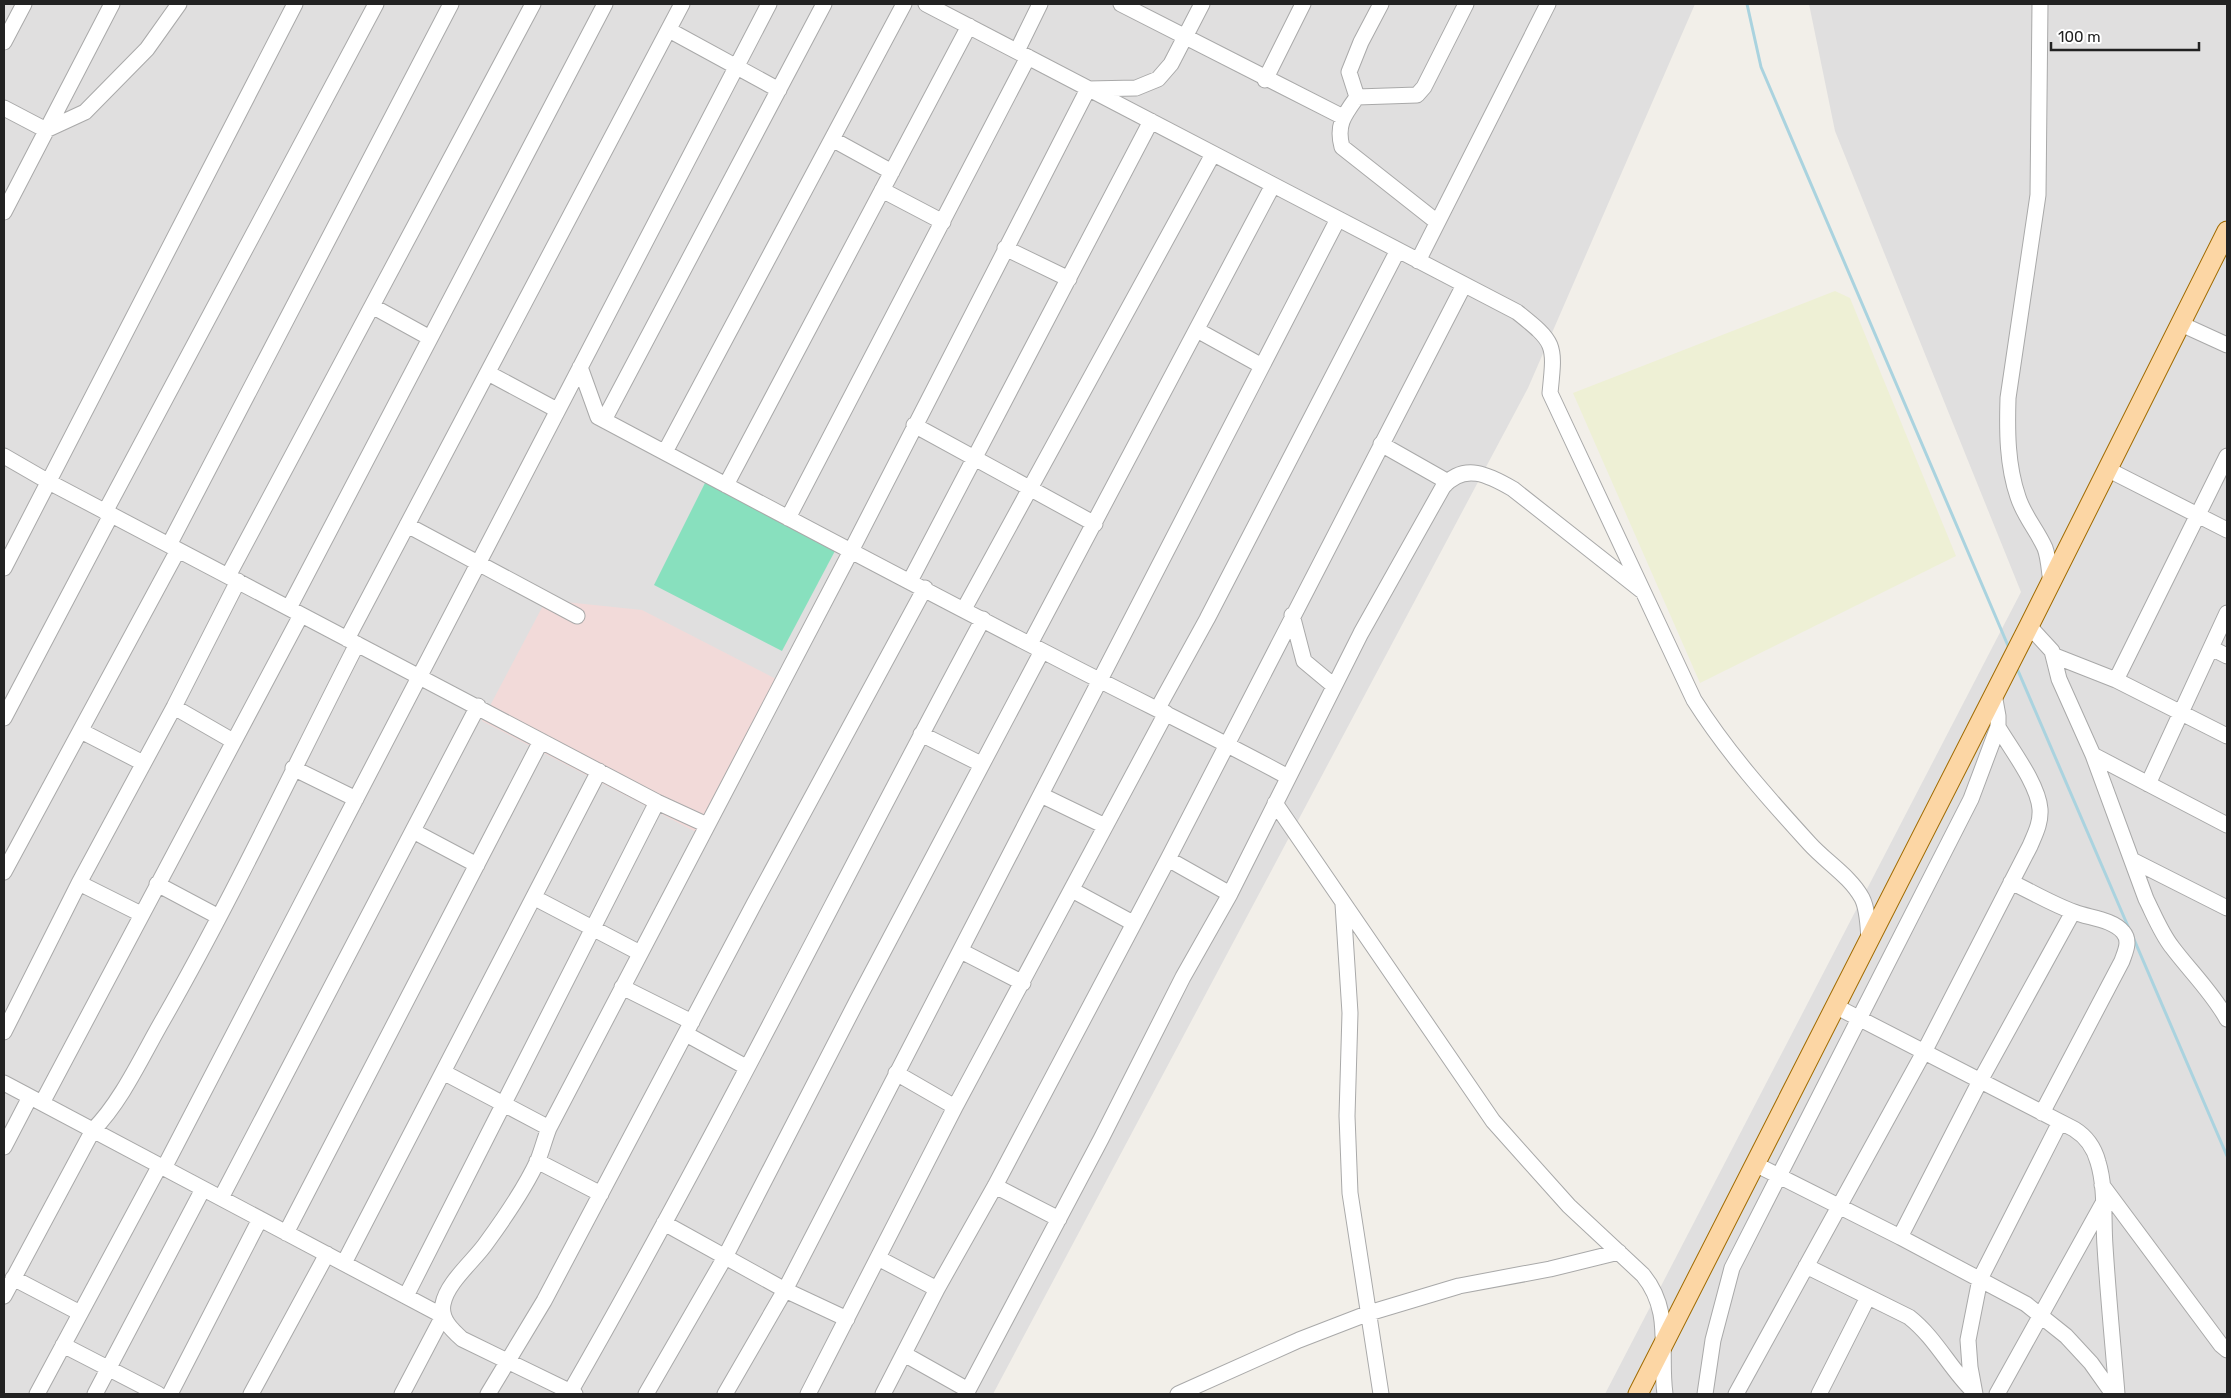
<svg xmlns="http://www.w3.org/2000/svg" width="2231" height="1398" viewBox="0 0 2231 1398" font-family="Rubik,sans-serif">
<style>
.residential{fill:#e0dfdf}
.commercial{fill:#f2dad9}
.farmland{fill:#eef0d5}
.pitch{fill:#88e0be}
.lines{fill:none;stroke-linecap:round;stroke-linejoin:round}
.stream{stroke:#aad3df;stroke-width:3}
.minor-casing{stroke:#a9a9a9;stroke-width:17}
.major-casing{stroke:#a06b00;stroke-width:21}
.minor{stroke:#fff;stroke-width:15}
.major{stroke:#fcd6a4;stroke-width:19}
</style>
<rect width="100%" height="100%" fill="#f2efe9"/>
<path class="residential" d="M4,4H1695L1528,388L993,1394H4Z
M1809,4H2227V1394H1605L2021,592L1835,131Z"/>
<path class="commercial" d="M546,600L642,610L776,679L696,832L482,721Z"/>
<path class="farmland" d="M1835,291L1850,298L1956,556L1700,683L1573,393Z"/>
<path class="pitch" d="M706,481L836,549L782,651L654,585Z"/>
<g class="lines">
<path class="stream" d="M1747,4L1761,67L2009,648
M2016,666L2130,931
M2133,937L2227,1156"/>
<g class="minor-casing">
<path id="minor" d="M926,4L1517,312C1556,343 1555,344 1550,393L1694,700C1727,752 1768,798 1809,843C1826,862 1850,876 1862,898C1868,910 1868,927 1869,940
M1121,4L1343,117
M2040,4L2038,195L2008,398C2007,431 2007,465 2018,497C2024,516 2037,530 2045,548C2049,559 2049,571 2051,582
M669,30L779,90
M4,42L24,4
M1017,51L1040,4
M1265,80L1303,4
M1357,97L1349,72L1361,42L1381,4
M4,108L46,130L85,112L147,49L179,4
M832,139L892,172
M882,190L943,222
M4,212L112,4
M1437,222L1342,147C1336,125 1344,115 1357,97L1417,95L1424,87L1466,4
M1005,248L1069,279
M1418,261L1548,4
M372,306L430,338
M2181,324L2227,345
M1197,330L1262,366
M580,367L598,417C752,499 906,581 1062,661C1137,700 1213,736 1288,777
M488,373L557,410
M604,420L824,4
M914,425L1095,524
M1381,444L1448,482
M665,452L904,4
M4,456L49,482L657,802L707,825
M2107,469L2227,530
M726,485L969,26
M105,512L376,4
M788,518L1028,57
M407,525L577,616
M169,545L451,4
M4,568L295,4
M228,576L533,4
M910,581L1151,121
M289,608L605,4
M964,609L1213,154
M1292,615L1304,661L1334,686
M2029,626L2052,651L2059,679L2093,755L2146,899C2154,915 2161,933 2172,947C2190,971 2212,992 2227,1019
M347,639L682,4
M1030,644L1273,185
M2211,648L2227,656
M2055,656L2116,680L2227,736
M2116,680L2227,456
M174,707L233,741
M1158,708L1207,619L1398,250
M4,718L111,515
M81,731L143,763
M921,734L981,764
M2093,755L2227,825
M293,768L356,799
M2148,784L2227,613
M1041,795L1105,826
M1275,803L1493,1121L1569,1206L1643,1275C1673,1312 1659,1350 1665,1394
M413,831L477,865
M1168,859L1230,894
M2132,860L2227,908
M4,872L178,550
M2011,882C2032,892 2052,904 2074,912C2089,918 2112,919 2123,932C2131,941 2125,952 2122,961L2042,1113
M79,883L141,914
M157,884L219,917
M1072,890L1133,923
M535,898L640,953
M1343,904L1350,1013L1347,1116L1350,1193L1381,1394
M961,951L1023,983
M622,987L692,1022
M1835,1006L2074,1129C2087,1137 2094,1147 2098,1162C2106,1188 2103,1219 2105,1246C2108,1295 2113,1345 2117,1394
M4,1032L79,883L174,707L238,581
M686,1034L746,1067
M443,1072L549,1128
M896,1073L955,1107
M4,1083L443,1316L402,1394
M42,1103L301,615
M4,1147L30,1097
M537,1161L601,1194
M1755,1164L1900,1237L2026,1304L2066,1336L2091,1363L2113,1394
M164,1168L769,4
M2102,1185L2221,1345L2227,1350
M995,1186L1059,1219
M221,1198L478,706
M664,1223L785,1290L847,1319
M286,1233L541,741
M1900,1237L1980,1081L2073,912
M878,1258L937,1289
M344,1263L599,771
M1806,1266L1909,1317C1936,1338 1950,1369 1974,1392
M13,1278L80,1313
M4,1296L93,1130C122,1101 143,1054 164,1018C233,897 293,769 357,644
M406,1296L657,802
M63,1345L158,1394
M904,1354L968,1390
M37,1394L160,1165
M95,1394L203,1189
M170,1394L260,1219
M251,1394L327,1254
M488,1394L544,1301L754,904L925,588
M569,1394C715,1140 844,877 983,619
M575,1394L462,1339C452,1330 440,1319 443,1304C447,1282 475,1260 487,1242C503,1220 527,1184 538,1160C542,1150 545,1138 549,1128L851,551L1088,89L1136,88L1158,79L1171,64L1202,4
M646,1394L725,1257L857,1001L1042,651
M725,1394L785,1290L1338,219
M808,1394L955,1107L1166,713
M883,1394L937,1289L995,1186L1168,859L1464,285
M966,1394L1101,1139L1183,977L1230,894L1361,633L1443,487C1464,462 1489,475 1513,489L1641,590
M1178,1394L1299,1340L1369,1313L1459,1286L1550,1269L1619,1252
M1705,1394L1713,1340L1732,1268L1971,799L1998,727V716L1994,694
M1736,1394L1924,1052L2030,846C2035,834 2041,823 2040,809C2038,784 2011,749 1998,727
M1819,1394L1868,1297
M1975,1394L1970,1367L1968,1340L1980,1279L2060,1122
M1997,1394L2102,1205"/>
</g>
<g class="major-casing">
<path id="major" d="M1638,1394L2029,626L2227,231"/>
</g>
<use href="#minor" class="minor"/>
<use href="#major" class="major"/>
</g>
<rect width="2231" height="1398" fill="none" stroke="#222222" stroke-width="10"/>
<path d="M2051 42v8h148v-8" fill="none" stroke="#222222" stroke-width="2.5"/>
<text x="2058" y="42" font-size="15" fill="#222222" stroke="#ffffff" stroke-width="4" paint-order="stroke">100 m</text>
</svg>
